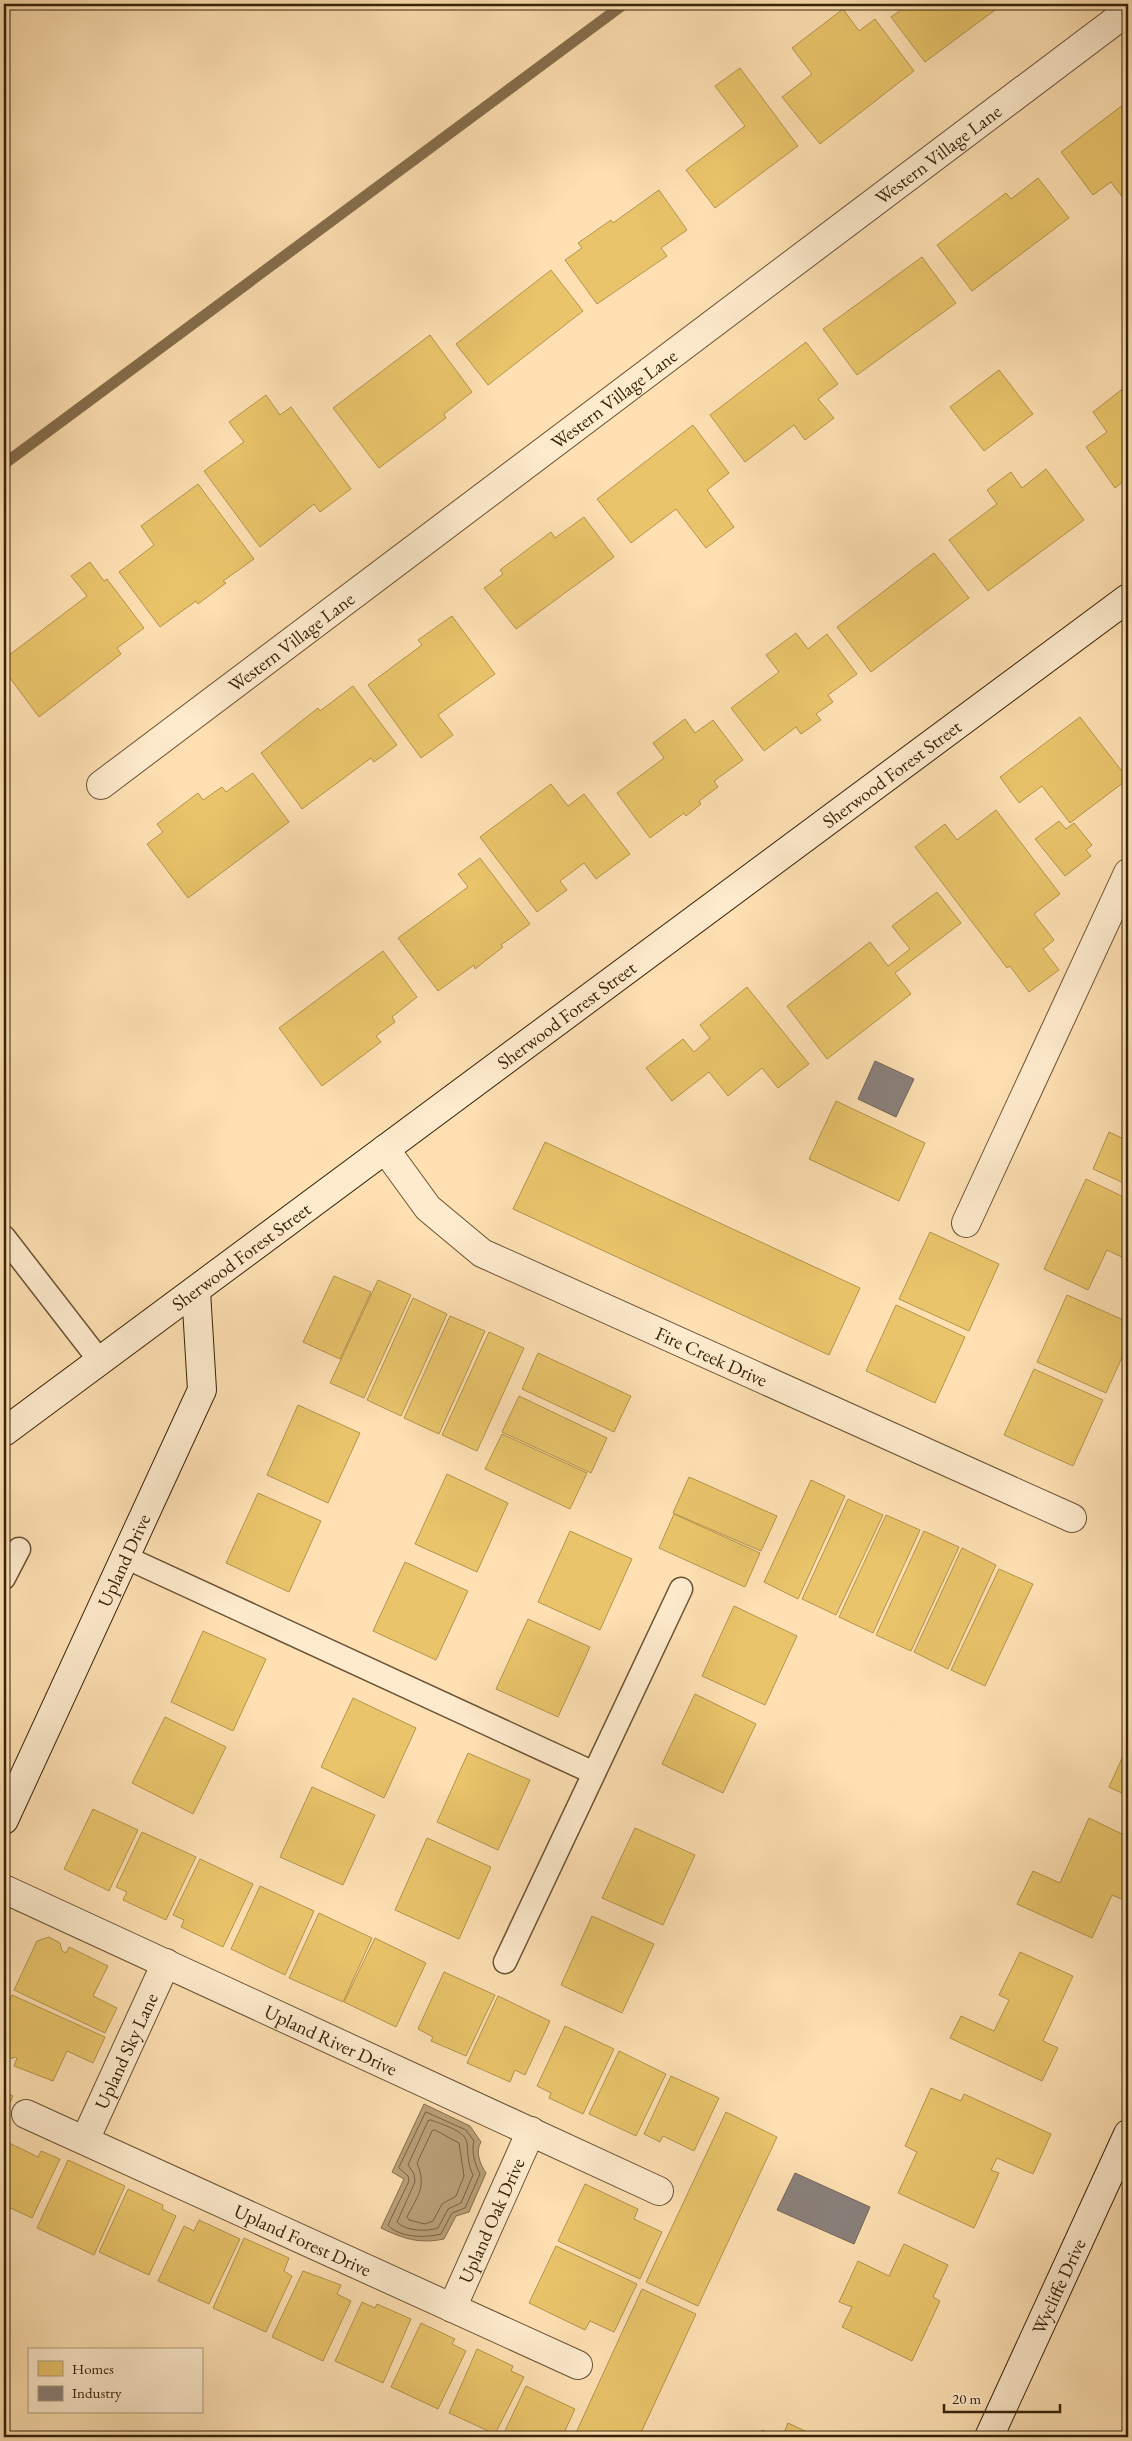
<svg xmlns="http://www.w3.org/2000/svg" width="1132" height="2441" viewBox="0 0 1132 2441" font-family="'EB Garamond',serif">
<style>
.water{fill:#baa079;stroke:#866e4c}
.homes{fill:#e9c46a;stroke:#b4944d}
.industry{fill:#8a817c;stroke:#71655a}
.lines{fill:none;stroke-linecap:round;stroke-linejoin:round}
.shore{stroke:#786241;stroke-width:1}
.stream{stroke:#866e4c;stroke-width:11}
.lane-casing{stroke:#695233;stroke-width:25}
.street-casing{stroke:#695233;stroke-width:30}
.secondary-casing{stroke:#372309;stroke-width:30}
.lane{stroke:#feebcd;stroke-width:22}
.street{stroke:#feebcd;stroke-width:28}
.secondary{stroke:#feebcd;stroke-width:28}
.labels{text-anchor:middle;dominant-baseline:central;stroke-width:5;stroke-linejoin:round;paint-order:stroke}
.street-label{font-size:19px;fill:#372309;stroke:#feebcd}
</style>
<rect width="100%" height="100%" fill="#fee0b2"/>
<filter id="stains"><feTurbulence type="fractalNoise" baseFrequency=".004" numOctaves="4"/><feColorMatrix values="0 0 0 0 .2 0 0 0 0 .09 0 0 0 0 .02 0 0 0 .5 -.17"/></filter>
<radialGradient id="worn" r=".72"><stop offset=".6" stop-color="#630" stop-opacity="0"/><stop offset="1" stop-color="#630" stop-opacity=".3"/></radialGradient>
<path class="water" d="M424,2104L470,2126L481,2142C475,2152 480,2164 486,2173L469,2212L456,2216L444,2239C419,2244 404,2239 381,2228L404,2179L392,2172Z"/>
<path class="homes" d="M909,4H1003L925,62L891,17Z
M843,9L859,31L875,19L914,71L820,144L782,97L812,74L792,48Z
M740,68L798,146L715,208L686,170L745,126L715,86Z
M1128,101V202L1127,203L1111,182L1093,195L1061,152Z
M1038,178L1069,218L972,291L937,245L1006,193L1011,199Z
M659,190L687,230L661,248L667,256L597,304L565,260L582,248L578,243L611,220L613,223Z
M922,257L956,303L857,375L823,329Z
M551,270L583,311L488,385L456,344Z
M430,335L472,392L444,414L446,418L379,468L333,408Z
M806,342L838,384L818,399L834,418L805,440L794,425L745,462L710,415Z
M999,370L1033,414L984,451L950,407Z
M1125,387L1128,391V478L1115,488L1086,447L1107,432L1093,412Z
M266,395L280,415L291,407L351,489L320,512L314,504L260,547L204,471L244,442L229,422Z
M693,425L729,473L707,490L734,527L706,548L676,509L631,543L597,499Z
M1046,469L1084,520L988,591L949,540L997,504L987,490L1011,472L1022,488Z
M198,484L254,559L223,581L226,583L198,604L196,601L160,627L119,572L154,545L141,526Z
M584,517L614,557L516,629L484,588L503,574L500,570L551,532L555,538Z
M934,553L969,598L871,672L837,627Z
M90,562L104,581L107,579L144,628L117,648L121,654L39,717L4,670V659L87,596L71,576Z
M452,616L495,674L438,715L453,735L421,758L368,685L422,645L418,640Z
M796,633L808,649L827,634L857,674L828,695L833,702L816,714L821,720L801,734L796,727L764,751L731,708L779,672L766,655Z
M353,686L397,745L374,762L371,758L302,809L261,753L318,708L320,711Z
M1080,717L1128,779L1070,823L1042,786L1019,803L1000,777Z
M685,719L695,733L713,720L743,760L714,781L718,787L699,801L701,804L686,816L684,813L650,838L617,793L664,758L653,743Z
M253,773L289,822L188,898L147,844L163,832L157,824L198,793L203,800L222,787L226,792Z
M551,784L568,806L584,794L630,854L596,879L584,863L560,881L567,890L537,912L480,837Z
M996,810L1060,894L1034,914L1054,940L1043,949L1059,970L1029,992L1010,966L1007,968L915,847L945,824L957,840Z
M1059,821L1066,829L1074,823L1092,845L1086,850L1091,856L1065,876L1035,839Z
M480,858L530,924L501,945L503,947L475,969L474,965L438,991L398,938L468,887L458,874Z
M937,892L961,923L895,973L911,994L827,1059L787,1006L870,942L888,966L910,949L892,926Z
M383,951L417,997L392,1017L395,1022L376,1036L381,1042L322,1086L279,1028Z
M747,987L809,1064L778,1088L762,1068L728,1096L709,1072L672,1101L646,1068L683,1039L694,1052L710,1038L700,1025Z
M836,1101L925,1143L899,1201L809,1159Z
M1109,1132L1128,1141V1185L1093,1169Z
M545,1142L860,1288L829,1355L513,1209Z
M1086,1179L1128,1199V1260L1107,1250L1088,1290L1044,1269Z
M930,1232L999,1264L969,1331L899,1299Z
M334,1276L371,1292L340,1359L303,1342Z
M378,1280L411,1295L364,1398L330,1383Z
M1067,1295L1128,1322V1344L1106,1393L1037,1362Z
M413,1298L447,1314L401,1416L367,1400Z
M896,1305L965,1337L935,1403L866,1371Z
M450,1316L485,1331L439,1434L404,1418Z
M489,1332L524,1348L477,1451L442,1435Z
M538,1353L631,1396L614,1432L522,1389Z
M1034,1369L1103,1400L1073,1466L1004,1435Z
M519,1396L607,1438L591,1473L502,1432Z
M298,1405L360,1433L328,1503L267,1475Z
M502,1434L587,1473L570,1509L485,1469Z
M447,1474L508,1503L477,1572L415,1544Z
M689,1477L777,1516L761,1551L673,1513Z
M811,1480L845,1496L798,1599L764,1582Z
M258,1493L321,1521L289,1592L226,1563Z
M848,1499L883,1515L836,1615L802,1599Z
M674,1514L760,1553L745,1587L659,1548Z
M886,1515L920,1530L873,1633L839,1617Z
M570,1531L632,1559L600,1630L538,1602Z
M924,1531L959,1547L911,1651L876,1635Z
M962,1548L996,1565L948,1669L914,1652Z
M405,1562L468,1591L436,1660L373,1631Z
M999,1569L1033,1584L985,1686L951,1670Z
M734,1606L797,1636L765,1705L702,1676Z
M528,1619L590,1647L558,1717L496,1689Z
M203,1631L266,1659L233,1731L171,1702Z
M695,1694L756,1724L723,1793L662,1764Z
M353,1698L416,1728L384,1798L321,1767Z
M165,1717L226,1747L193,1814L132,1783Z
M1128,1745V1796L1109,1787Z
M468,1753L530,1780L498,1850L437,1822Z
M312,1787L375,1815L343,1885L280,1857Z
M93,1809L138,1830L109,1891L64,1869Z
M1089,1818L1128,1837V1895L1126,1901L1112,1895L1092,1938L1017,1904L1033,1871L1060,1883Z
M635,1828L695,1855L663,1925L602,1898Z
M142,1832L196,1857L166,1920L123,1900L127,1892L116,1887Z
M427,1838L491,1867L459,1939L395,1910Z
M200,1859L253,1884L223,1947L181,1927L184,1920L173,1915Z
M260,1886L314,1911L285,1975L231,1949Z
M319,1913L372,1938L343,2002L289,1978Z
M592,1916L654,1944L622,2013L561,1985Z
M49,1937L60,1943L62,1951L66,1953L69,1947L108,1966L93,1996L117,2008L105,2033L14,1990L37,1941Z
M375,1938L426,1963L396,2027L344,2002Z
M1020,1952L1073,1976L1043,2041L1058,2048L1042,2081L950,2038L961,2016L994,2031L1009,2000L999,1995Z
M444,1972L495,1995L466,2056L431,2041L433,2037L418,2029Z
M12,1995L105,2037L93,2063L67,2051L53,2081L14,2066L17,2058L15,2057L4,2061V2013Z
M498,1996L550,2021L525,2075L515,2070L510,2082L467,2063Z
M565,2026L614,2049L583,2114L549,2098L551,2093L537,2086Z
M619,2051L666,2074L636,2136L589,2114Z
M671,2076L719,2098L694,2151L663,2136L660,2142L644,2134Z
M931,2088L961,2101L964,2094L1051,2134L1033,2174L997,2158L991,2170L999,2173L974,2228L898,2193L917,2152L905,2146Z
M4,2092L13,2096L4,2115Z
M726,2112L777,2137L698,2306L646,2282Z
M7,2142L38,2157L41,2151L60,2159L32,2218L4,2205V2148Z
M68,2160L125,2186L94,2255L37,2228Z
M585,2184L638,2209L634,2219L662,2232L640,2279L558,2241Z
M128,2189L163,2205L162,2209L176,2216L149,2275L99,2252Z
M199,2220L240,2239L209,2304L158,2281L184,2226L194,2231Z
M244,2238L289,2258L284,2271L292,2276L266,2332L213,2308Z
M904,2244L948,2265L933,2297L940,2301L912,2361L842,2327L852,2307L839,2302L858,2261L889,2276Z
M556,2246L637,2284L614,2332L590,2321L585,2330L529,2303Z
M303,2271L341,2285L337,2294L351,2301L323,2361L272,2337Z
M642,2289L696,2314L639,2437H574Z
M362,2302L375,2308L377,2304L411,2319L383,2383L335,2361Z
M421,2323L455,2339L452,2344L466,2351L438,2409L391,2387Z
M477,2349L513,2366L511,2371L524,2377L495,2434L449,2413Z
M526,2386L575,2409L562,2437H502Z
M788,2423L818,2437H782Z
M762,2430L777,2437H758Z"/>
<path class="industry" d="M875,1061L914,1079L896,1117L858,1099Z
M795,2173L870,2207L854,2244L777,2210Z"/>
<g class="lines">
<path class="shore" d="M426,2112L466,2130L474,2141C471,2152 475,2164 480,2174L465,2208L452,2213L441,2234C426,2238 399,2238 388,2225L409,2181L408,2176L399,2168Z
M431,2120C441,2124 466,2131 467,2143C468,2154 468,2165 473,2175L461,2203L448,2209L438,2228C426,2232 405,2231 397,2222L415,2182L414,2174L408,2165L428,2121Z
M435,2130L459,2143L464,2176L456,2196L442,2204L433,2221L425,2224L409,2220L407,2217C418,2194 427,2188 417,2163L432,2131Z"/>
<path class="stream" d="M4,464L624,4"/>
<g class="lane-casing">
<path id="lane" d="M4,1237L100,1361
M125,1557L594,1773
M4,1578L19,1549
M505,1962L681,1589"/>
</g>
<g class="street-casing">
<g id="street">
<path id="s1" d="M101,785L1128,11"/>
<path id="s2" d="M385,1149L428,1208L482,1253L1072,1518"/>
<path d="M966,1223L1128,873"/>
<path id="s3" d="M4,1889L659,2191"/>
<path id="s4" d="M26,2114L578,2365"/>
<path id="s5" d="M85,2140L166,1963"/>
<path id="s6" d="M452,2308L531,2131"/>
</g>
</g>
<g class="secondary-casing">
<g id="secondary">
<path id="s7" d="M4,1432L1128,598"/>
<path id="s8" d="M4,1820L202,1390L196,1291"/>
<path id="s9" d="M989,2437L1128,2134"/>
</g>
</g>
<use href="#lane" class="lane"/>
<use href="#street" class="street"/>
<use href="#secondary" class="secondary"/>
</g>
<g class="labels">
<g class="street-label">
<text stroke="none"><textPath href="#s1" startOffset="1048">Western Village Lane</textPath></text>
<text stroke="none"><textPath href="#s1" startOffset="642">Western Village Lane</textPath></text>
<text stroke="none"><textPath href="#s1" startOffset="238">Western Village Lane</textPath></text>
<text stroke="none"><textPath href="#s7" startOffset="1105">Sherwood Forest Street</textPath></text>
<text stroke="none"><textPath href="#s7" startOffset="700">Sherwood Forest Street</textPath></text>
<text stroke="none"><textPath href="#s7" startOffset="295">Sherwood Forest Street</textPath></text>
<text stroke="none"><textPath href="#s2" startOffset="395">Fire Creek Drive</textPath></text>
<text stroke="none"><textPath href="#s8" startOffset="286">Upland Drive</textPath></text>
<text stroke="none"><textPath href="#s3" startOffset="360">Upland River Drive</textPath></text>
<text stroke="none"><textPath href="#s5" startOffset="98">Upland Sky Lane</textPath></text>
<text stroke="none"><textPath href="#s6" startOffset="96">Upland Oak Drive</textPath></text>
<text stroke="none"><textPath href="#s4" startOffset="304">Upland Forest Drive</textPath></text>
<text stroke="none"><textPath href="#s9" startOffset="166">Wycliffe Drive</textPath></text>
</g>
</g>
<rect width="1132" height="2441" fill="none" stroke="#fee0b2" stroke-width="20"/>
<rect x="5" y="5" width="1122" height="2431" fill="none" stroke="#372309" stroke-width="2.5"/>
<rect x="10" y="10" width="1112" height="2421" fill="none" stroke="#372309"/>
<rect x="28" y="2348" width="175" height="65" fill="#feebcd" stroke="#ae9b7f"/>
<rect x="38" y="2361" width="25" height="15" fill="#e9c46a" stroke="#ae9b7f"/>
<text x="72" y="2374" font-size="15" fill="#372309">Homes</text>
<rect x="38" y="2386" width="25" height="15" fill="#8a817c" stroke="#ae9b7f"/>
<text x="72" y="2398" font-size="15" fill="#372309">Industry</text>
<path d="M944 2404v8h116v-8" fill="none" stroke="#372309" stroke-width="2.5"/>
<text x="952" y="2404" font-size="15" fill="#372309" stroke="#feebcd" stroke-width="4" paint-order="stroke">20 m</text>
<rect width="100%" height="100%" filter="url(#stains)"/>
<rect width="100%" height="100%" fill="url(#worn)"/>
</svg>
